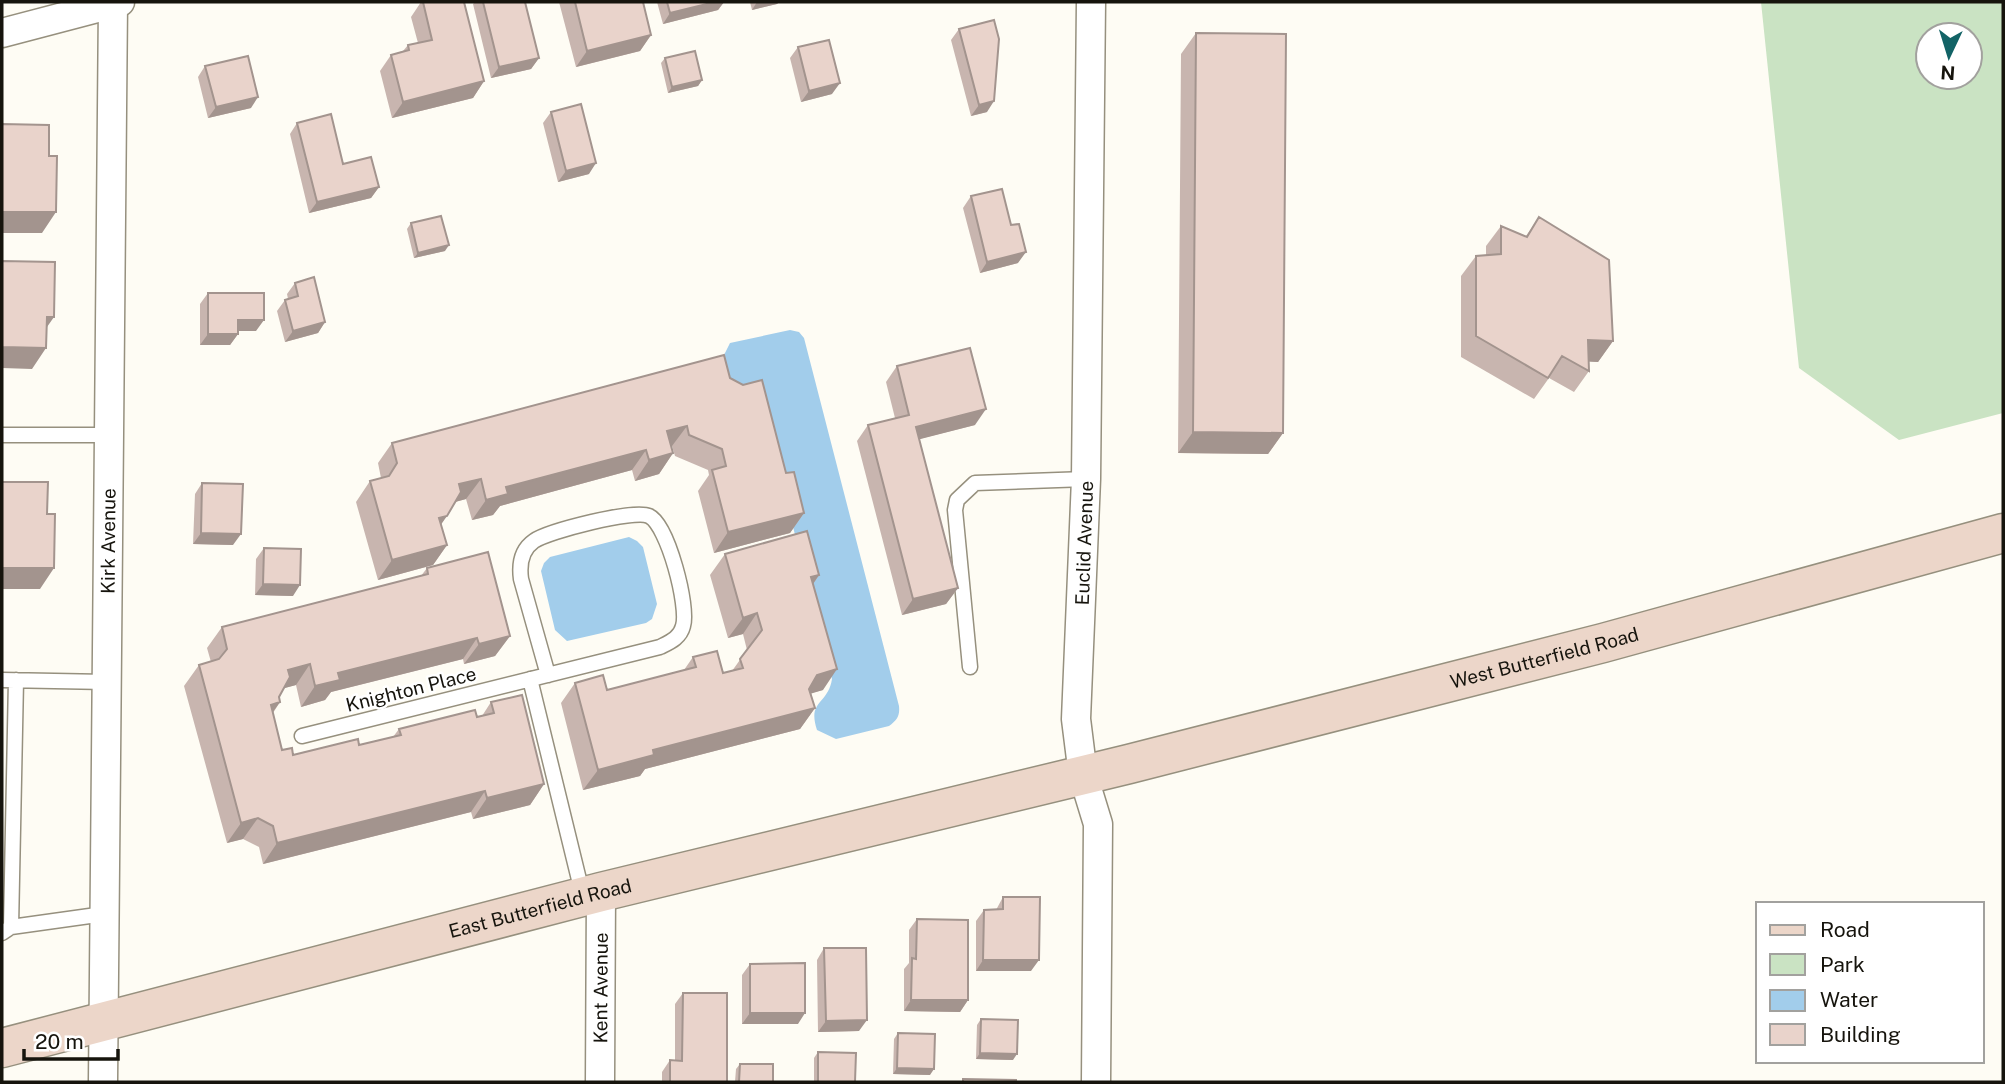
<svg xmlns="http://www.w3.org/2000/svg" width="2005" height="1084" viewBox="0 0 2005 1084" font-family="'Public Sans',sans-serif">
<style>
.green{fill:#cae3c3;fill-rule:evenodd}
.water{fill:#a2cdeb}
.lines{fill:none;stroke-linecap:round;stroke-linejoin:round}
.service-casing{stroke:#96907e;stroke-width:17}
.minor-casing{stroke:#96907e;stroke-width:31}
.secondary-casing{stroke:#96907e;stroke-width:41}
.service{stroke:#fff;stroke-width:14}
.minor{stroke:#fff;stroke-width:28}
.secondary{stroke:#ecd6c9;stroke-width:38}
.wall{fill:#c8b5af}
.shaded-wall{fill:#a3948e}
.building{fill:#e9d3cb;stroke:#a3948e;stroke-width:2}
.labels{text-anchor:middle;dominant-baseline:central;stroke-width:5;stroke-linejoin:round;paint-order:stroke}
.street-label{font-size:19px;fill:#16140d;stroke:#fff}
</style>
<rect width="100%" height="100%" fill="#fefcf4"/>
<path class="green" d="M1761,2H2003V413L1899,440L1799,368ZM1928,35H1970V77H1928Z"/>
<path class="water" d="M790,330L799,332L804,338L899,706C900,716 897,720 889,726L836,739L817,730C807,700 828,705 832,679L761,402L746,386L730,380L723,370L724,355L730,343Z
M629,537L637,541L643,547L657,604L652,619L646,623L567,641L555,630L541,571L544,563L550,557Z"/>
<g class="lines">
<g class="service-casing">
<path id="service" d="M2,435H107
M970,667L955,510L957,500L975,483L1086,479
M530,679L583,896
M2,680L107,682
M302,736L660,647C670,642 680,638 683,626C689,607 668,525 649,516C634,509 549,531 534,541C521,550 519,564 521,579L548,675
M11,927L16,680
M2,933L11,927L104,914"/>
</g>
<g class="minor-casing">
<g id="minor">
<path d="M1091,2L1086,479L1076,719L1083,775L1098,824L1096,1082"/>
<path d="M2,33L120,2"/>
<path id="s1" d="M103,1082L113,2"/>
<path id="s2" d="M600,1082L601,892"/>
</g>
</g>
<g class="secondary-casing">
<g id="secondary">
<path id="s3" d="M2,1048L601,892L1129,764L1603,643L2003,533"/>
</g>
</g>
<use href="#service" class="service"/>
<use href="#minor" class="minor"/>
<use href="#secondary" class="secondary"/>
</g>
<path class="wall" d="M421,2H464L484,81L473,98L392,118L380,71L391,55L403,51L408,45L418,43L411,17Z
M475,2H525L539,58L531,69L491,78L473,4Z
M559,2H643L651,35L640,51L576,67Z
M657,2H724L718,10L663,24Z
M750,2H779L777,4L752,10Z
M959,29L987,112L971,116L951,40Z
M1196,33L1283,433L1268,454L1178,453L1181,54Z
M798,47L832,94L801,102L790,58Z
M665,58L702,80L698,86L668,93L661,63Z
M205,66L251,108L208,118L198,77Z
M551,112L589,174L558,182L543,123Z
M297,123L343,164L379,187L371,198L309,213L290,134Z
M971,196L1018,263L980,273L963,208Z
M1539,217L1613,341L1598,362L1589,361V371L1574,392L1549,378L1534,399L1461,357V276L1476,256L1486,255V246L1501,226L1526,236Z
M411,223L445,251L414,258L407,229Z
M295,283L325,322L318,333L285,342L277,311L285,300L288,299L287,294Z
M208,293L256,331H238V334L230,345H200V304Z
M897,366L975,425L919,439L958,588L946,604L902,615L857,441L868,425L895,418L886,382Z
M730,378L786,473L804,513L790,533L714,553L698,491L709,475L708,470L675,456L672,446L671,447L673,453L659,474L635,481L632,470L500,506L493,515L472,520L466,499L455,502L441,524L447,545L433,565L378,580L356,502L370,481L381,478L378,463L392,443Z
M202,483L233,545L193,544L195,494Z
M264,548L293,596L255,595L256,559Z
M725,554L819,575L813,584L823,690L811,693L815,708L800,729L645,769L640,776L583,790L561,703L575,683L607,690L684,670L693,657L723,673L732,671L747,650L743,634L728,638L710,575Z
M427,568L510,636L495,656L464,664L463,659L331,692L325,700L301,707L296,685L284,688L279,697L280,702L273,713L282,750L293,755L359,745L393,737L399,729L482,716L491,702L544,784L530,805L473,819L471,812L263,864L259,847L243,839L227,843L184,686L199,665L211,662L207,648L222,627L421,576Z
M1003,897L1031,971H976V921L984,910H996Z
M917,919L968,1000L960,1012L904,1011V969L909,963V930Z
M824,948L859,1031L818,1032L817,960Z
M750,964L798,1024H742V975Z
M683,993L727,1082H662V1072L670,1060L675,1061V1004Z
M981,1019L1013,1060L976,1059L977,1025Z
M898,1033L930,1075L893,1074L894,1039Z
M818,1052L855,1082H814V1058Z
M740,1064L773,1082H735L736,1069Z"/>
<path class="shaded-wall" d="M715,2H724L718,10L663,24L670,13Z
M757,2H779L777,4L752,10Z
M651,35L640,51L576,67L587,51Z
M539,58L531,69L491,78L499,67Z
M702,80L698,86L668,93L672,87Z
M484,81L473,98L392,118L403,102Z
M840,83L832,94L801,102L809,91Z
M258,97L251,108L208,118L216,107Z
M994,101L987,112L971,116L979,105Z
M596,163L589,174L558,182L566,171Z
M379,187L371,198L309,213L317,202Z
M2,212H56L42,233H2Z
M449,245L445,251L414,258L418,253Z
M1026,252L1018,263L980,273L987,262Z
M47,317H54L40,337Z
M238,320H264L256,331H230Z
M325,322L318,333L285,342L293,331Z
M208,334H238L230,345H200Z
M1588,340L1613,341L1598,362L1573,361Z
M2,347L46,348L32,369L2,368Z
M986,409L975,425L905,443L916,427Z
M687,426L672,446L653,451L667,431Z
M1193,432L1283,433L1268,454L1178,453Z
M646,450L632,470L500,506L493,515L472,520L486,500L506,487Z
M673,453L659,474L635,481L649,460Z
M481,479L466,499L444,505L459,484Z
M804,513L790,533L714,553L728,532Z
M447,516L433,536L439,518Z
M201,533L241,534L233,545L193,544Z
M447,545L433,565L378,580L392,560Z
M2,568H54L40,589H2Z
M819,575L805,596L811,577Z
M263,584L300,585L293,596L255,595Z
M958,588L946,604L902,615L913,599Z
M757,613L743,634L728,638L743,618Z
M510,636L495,656L464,664L479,644Z
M477,638L463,659L331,692L325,700L301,707L315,686L338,673Z
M310,664L296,685L274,691L288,670Z
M837,669L823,690L803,696L817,675Z
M280,702L265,723L271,705Z
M815,708L800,729L645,769L640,776L583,790L598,770L653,750Z
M544,784L530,805L473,819L487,798Z
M485,791L471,812L263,864L277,843Z
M258,818L243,839L227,843L241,823Z
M983,960H1039L1031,971H976Z
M911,1000H968L960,1012L904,1011Z
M750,1013H805L798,1024H742Z
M867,1020L859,1031L818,1032L826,1021Z
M980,1053L1017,1054L1013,1060L976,1059Z
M897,1068L934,1069L930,1075L893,1074Z"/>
<path class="building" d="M423,2H464L484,81L403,102L391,55L409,50L408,45L432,40Z
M483,2H525L539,58L499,67Z
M575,2H643L651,35L587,51Z
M667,2H715L670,13Z
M994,20L999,39L994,101L979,105L959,29Z
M1196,33L1286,34L1283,433L1193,432Z
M829,40L840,83L809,91L798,47Z
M695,51L702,80L672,87L665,58Z
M248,56L258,97L216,107L205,66Z
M581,104L596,163L566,171L551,112Z
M331,114L343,164L371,157L379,187L317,202L297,123Z
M2,124L49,125V156H57L56,212H2Z
M1002,189L1011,225L1019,224L1026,252L987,262L971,196Z
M441,216L449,245L418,253L411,223Z
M1539,217L1609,260L1613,341L1588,340L1589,371L1562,356L1548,378L1476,336V256L1501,254V226L1527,237Z
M2,261L55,262L54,317H47L46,348L2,347Z
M314,277L325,322L293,331L285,300L298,296L295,283Z
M208,293H264V320H238V334H208Z
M970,348L986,409L916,427L958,588L913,599L868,425L909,415L897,366Z
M724,355L730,378L743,385L762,380L786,473L794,472L804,513L728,532L712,470L726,466L722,449L689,435L687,426L667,431L673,453L649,460L646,450L506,487L508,494L486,500L481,479L459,484L461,492L447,516L439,518L447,545L392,560L370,481L389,476L397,463L392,443Z
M2,482H48L47,514H55L54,568H2Z
M202,483L243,484L241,534L201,533Z
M807,531L819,575L811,577L837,669L817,675L809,689L815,708L653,750L654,755L598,770L575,683L603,675L607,690L696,667L693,657L717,651L723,673L743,668L740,659L762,630L757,613L743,618L725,554Z
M264,548L301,549L300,585L263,584Z
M488,552L510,636L479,644L477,638L338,673L340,680L315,686L310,664L288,670L290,677L279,697L280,702L271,705L282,750L292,748L293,755L358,739L359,745L401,735L399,729L475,710L477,717L494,713L491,702L522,695L544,784L487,798L485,791L277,843L273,826L258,818L241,823L199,665L219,659L227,649L222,627L428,574L427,568Z
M1003,897H1040L1039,960H983L984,910L1003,909Z
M917,919L968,920V1000H911L912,958L916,959Z
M824,948H866L867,1020L826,1021Z
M805,963V1013H750V964Z
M683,993H727V1082H670V1060L682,1061Z
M981,1019L1018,1020L1017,1054L980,1053Z
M898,1033L935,1034L934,1069L897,1068Z
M818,1052L856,1053L855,1082H818Z
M740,1064H773V1082H739Z
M963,1079L1016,1080V1082H963Z"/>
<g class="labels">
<g class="street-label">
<text stroke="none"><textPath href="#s1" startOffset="541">Kirk Avenue</textPath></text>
<text transform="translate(1084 543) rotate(-88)">Euclid Avenue</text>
<text stroke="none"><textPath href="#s3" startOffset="1591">West Butterfield Road</textPath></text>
<text transform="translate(411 689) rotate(-14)">Knighton Place</text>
<text stroke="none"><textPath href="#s3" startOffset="556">East Butterfield Road</textPath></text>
<text stroke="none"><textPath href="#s2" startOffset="94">Kent Avenue</textPath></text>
</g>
</g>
<rect width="2005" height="1084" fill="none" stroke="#16140d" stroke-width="7"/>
<rect x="1756" y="902" width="228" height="161" fill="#ffffff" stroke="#a2a19e" stroke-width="2"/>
<rect x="1770" y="925" width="35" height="10" fill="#ecd6c9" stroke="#a2a19e" stroke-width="2"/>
<text x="1820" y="937" font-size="21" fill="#16140d">Road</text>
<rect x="1770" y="954" width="35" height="21" fill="#cae3c3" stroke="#a2a19e" stroke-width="2"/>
<text x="1820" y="972" font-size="21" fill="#16140d">Park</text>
<rect x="1770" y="990" width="35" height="21" fill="#a2cdeb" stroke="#a2a19e" stroke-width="2"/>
<text x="1820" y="1007" font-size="21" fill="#16140d">Water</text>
<rect x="1770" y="1024" width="35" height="21" fill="#e9d3cb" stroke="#a2a19e" stroke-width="2"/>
<text x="1820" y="1042" font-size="21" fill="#16140d">Building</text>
<g transform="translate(1949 56) rotate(184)"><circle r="33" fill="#ffffff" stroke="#a2a19e" stroke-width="2"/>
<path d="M0-5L12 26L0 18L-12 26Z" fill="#126366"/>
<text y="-10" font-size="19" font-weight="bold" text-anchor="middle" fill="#16140d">N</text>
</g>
<path d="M24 1049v10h94v-10" fill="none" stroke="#16140d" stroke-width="3.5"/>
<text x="35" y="1049" font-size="21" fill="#16140d" stroke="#ffffff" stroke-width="5" paint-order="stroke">20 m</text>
</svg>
